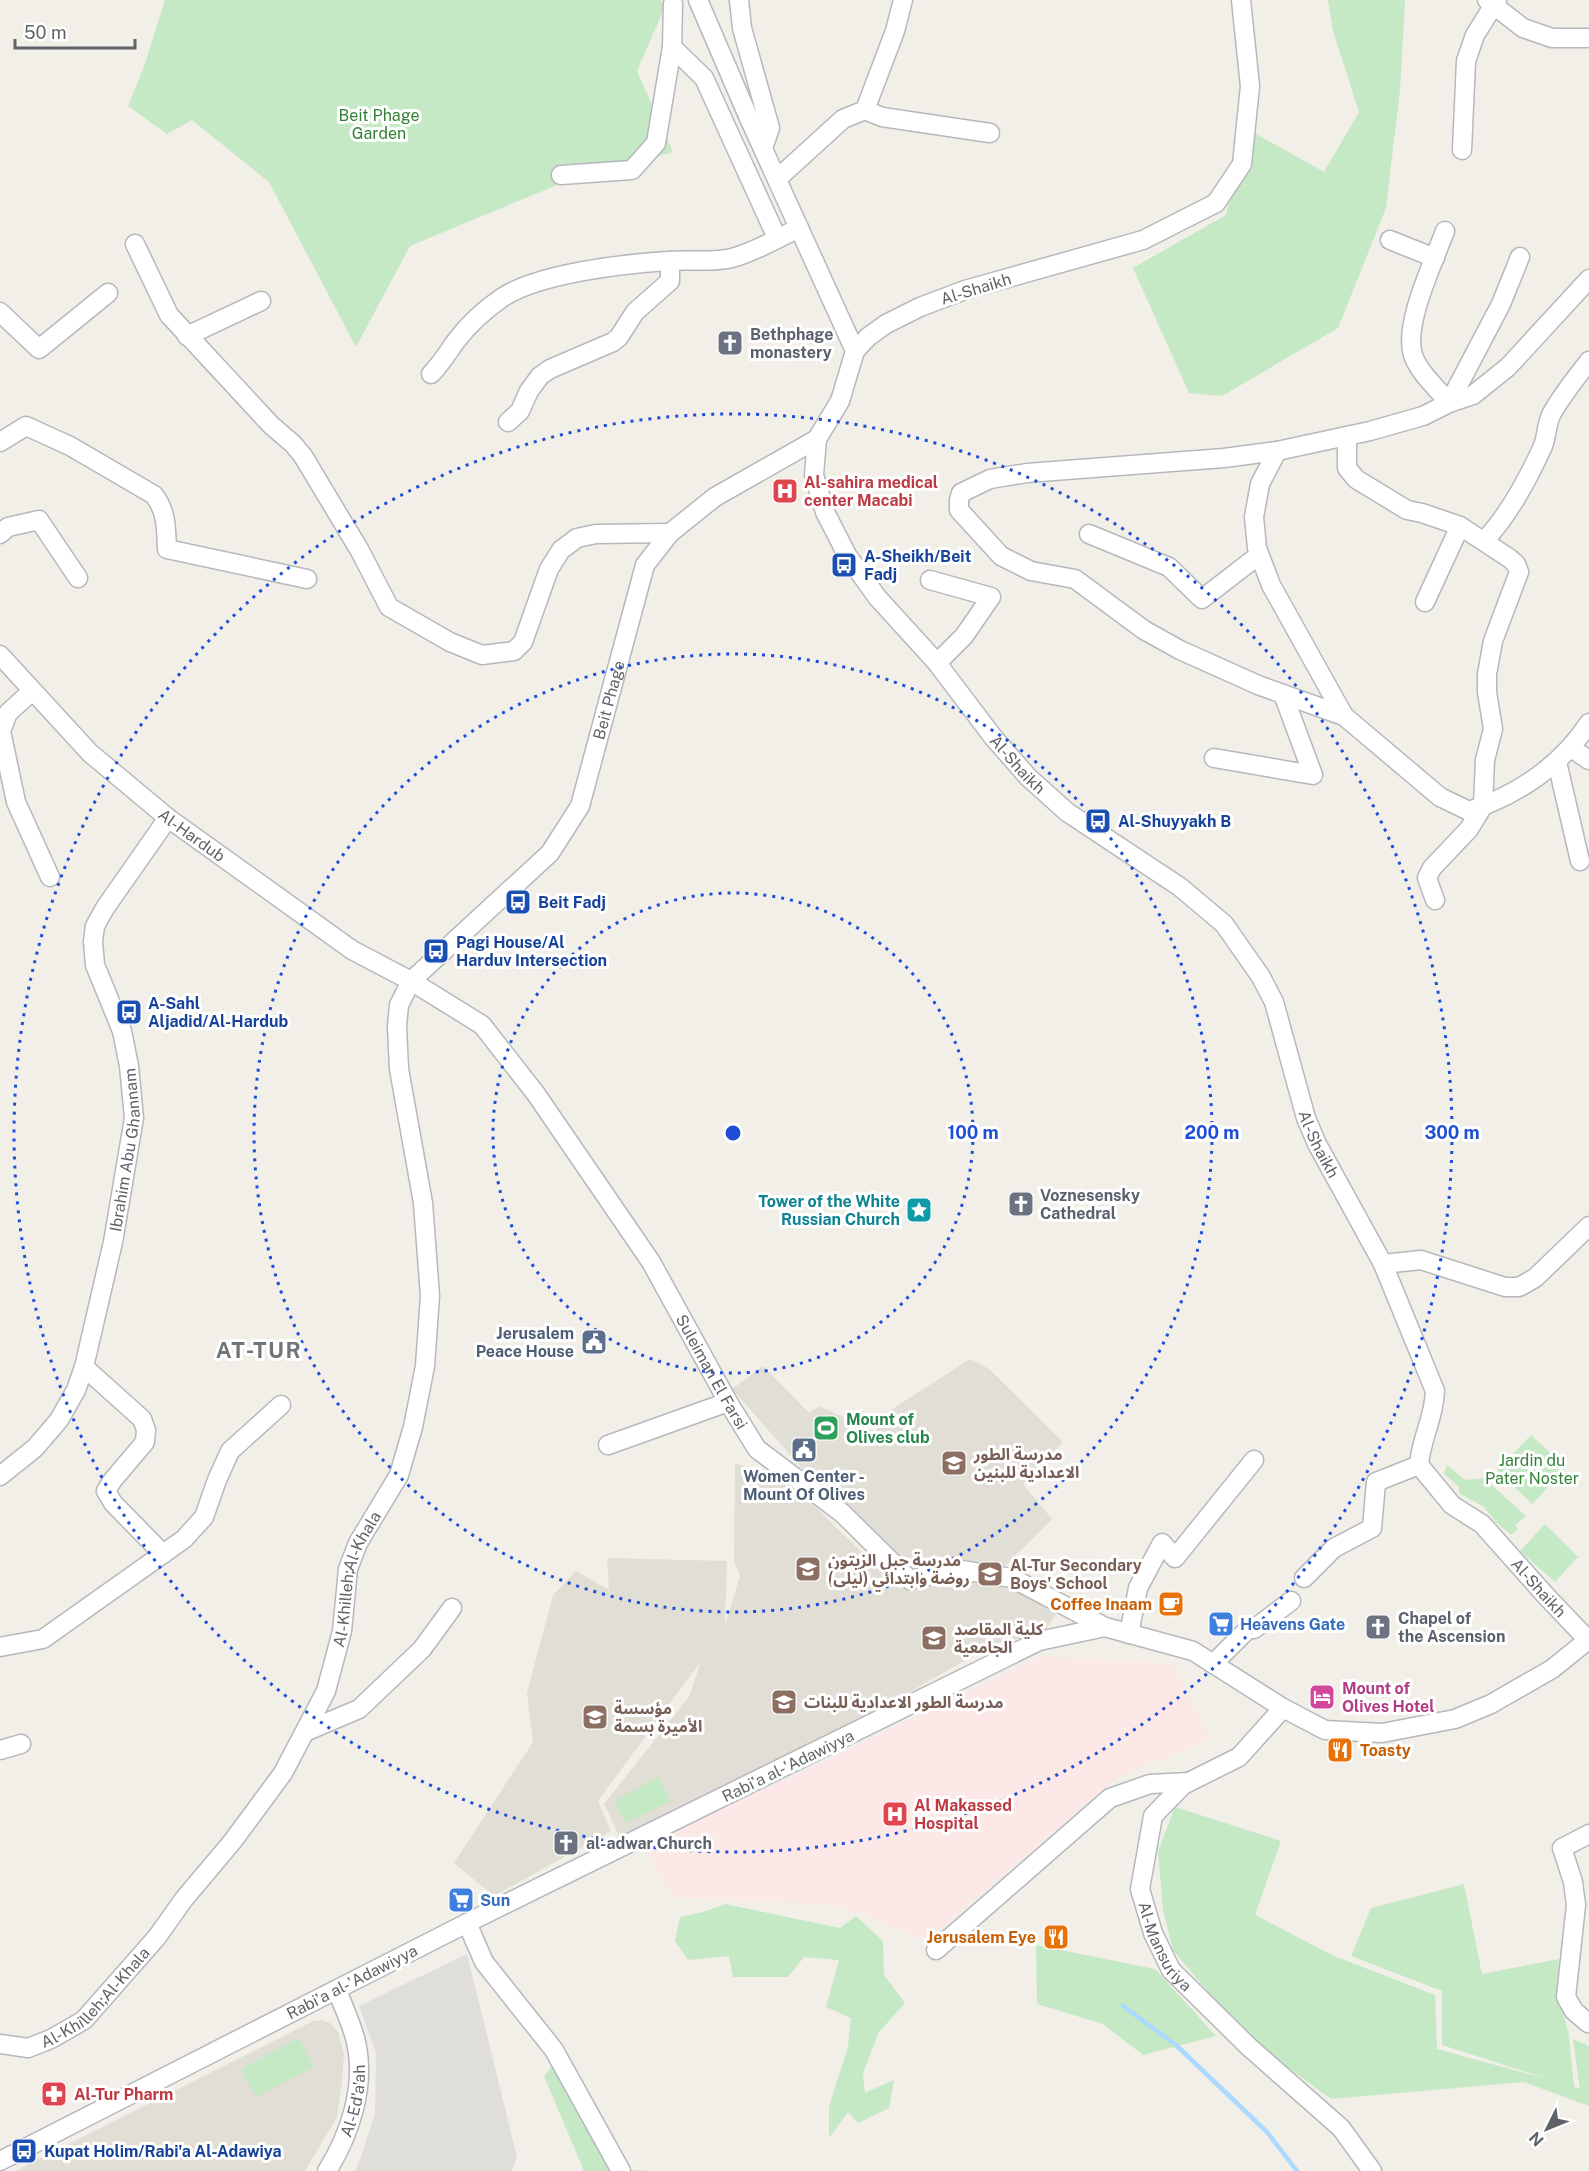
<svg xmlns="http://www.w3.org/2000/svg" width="1589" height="2171" viewBox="0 0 1589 2171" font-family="'Public Sans','Noto Sans Arabic',sans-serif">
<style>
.industrial{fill:#e0deda}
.education{fill:#e1ded6}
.medical{fill:#fce8e6}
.green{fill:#c5e8c5}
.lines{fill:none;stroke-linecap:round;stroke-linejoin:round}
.stream{stroke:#aadaff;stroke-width:4.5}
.minor-casing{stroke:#b5b8bc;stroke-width:21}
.minor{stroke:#fff;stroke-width:18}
.ring{fill:none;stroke:#1d4ed8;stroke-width:3;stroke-dasharray:3 6}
.labels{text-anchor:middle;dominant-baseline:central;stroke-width:6;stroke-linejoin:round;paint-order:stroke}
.park-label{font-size:16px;fill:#348238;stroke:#fff}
.street-label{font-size:16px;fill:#5f6368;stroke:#fff}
.worship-label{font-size:16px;font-weight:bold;fill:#5b616d;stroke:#fff;text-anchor:start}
.health-label{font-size:16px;font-weight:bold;fill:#be3a42;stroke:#fff;text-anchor:start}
.transit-label{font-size:16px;font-weight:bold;fill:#164399;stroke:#fff;text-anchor:start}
.culture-label{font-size:16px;font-weight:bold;fill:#0d838f;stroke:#fff;text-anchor:end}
.service-label{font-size:16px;font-weight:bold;fill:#4e5e75;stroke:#fff;text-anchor:end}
.leisure-label{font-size:16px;font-weight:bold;fill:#27864d;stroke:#fff;text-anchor:start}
.education-label{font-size:16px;font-weight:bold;fill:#785e54;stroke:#fff;text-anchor:start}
.food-label{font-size:16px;font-weight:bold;fill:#c56008;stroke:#fff;text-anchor:end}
.shop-label{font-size:16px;font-weight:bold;fill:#366cbe;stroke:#fff;text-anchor:start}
.hotel-label{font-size:16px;font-weight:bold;fill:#b23c85;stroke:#fff;text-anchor:start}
.district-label{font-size:22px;font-weight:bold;letter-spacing:1.5px;fill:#70757a;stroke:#fff}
.centre{fill:#1d4ed8;stroke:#fff;stroke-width:3}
.ring-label{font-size:18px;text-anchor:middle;font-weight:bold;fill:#1d4ed8;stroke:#fff;stroke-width:6;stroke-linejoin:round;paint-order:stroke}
</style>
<rect width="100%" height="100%" fill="#f1efe8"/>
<path class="industrial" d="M467,1954L517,2157L512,2171H355L359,2163L375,2113L376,2053L359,2006Z"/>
<path class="education" d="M970,1359L989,1369L1063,1442L1023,1484L1052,1519L1004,1567L904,1563L848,1509L808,1475L732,1389L763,1366L809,1413L819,1406L876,1432L883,1415Z
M735,1463L788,1481L900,1589L953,1576L1024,1588L1057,1612L1044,1633L994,1644L885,1706L708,1796L619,1836L604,1804L689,1697L701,1661L598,1801L611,1831L494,1896L454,1863L533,1742L527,1693L553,1595L576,1571L609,1590L607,1558L727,1561L725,1625L740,1576L734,1561Z
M322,2020L330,2023L338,2032L344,2055L342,2083L337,2117L305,2171H15L313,2021Z"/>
<path class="medical" d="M1041,1656L1173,1664L1209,1738L1114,1780L926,1940L839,1905L673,1897L645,1847Z"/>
<path class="green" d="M165,0H661L664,9L637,71L673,152L569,180L410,246L356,347L269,182L192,120L167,134L128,106L145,64Z
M1328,0H1405L1400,90L1386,208L1338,328L1222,396L1189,393L1133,268L1226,215L1247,129L1324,172L1359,112L1333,31Z
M1531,1435L1566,1468L1532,1504L1497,1470Z
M1447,1465L1465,1480L1484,1478L1526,1516L1515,1525L1518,1529L1511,1535L1495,1521L1484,1507L1459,1493V1487L1444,1474Z
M1545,1524L1578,1557L1555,1582L1520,1551Z
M658,1777L671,1801L626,1823L614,1801Z
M1175,1807L1281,1841L1255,1915L1334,1956L1435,1995L1437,2049L1551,2080L1442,2045V1991L1351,1956L1371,1908L1464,1884L1482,1974L1559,1959L1557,1989L1569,2035L1574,2087L1580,2089L1573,2039L1589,2046V2106L1524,2082L1331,2099L1244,2035L1173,1950L1163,1910L1158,1851Z
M725,1904L840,1928L856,1916L883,1941L884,1975L905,2003L879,2032L863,2073L865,2093L894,2080L889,2108L858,2123L848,2112L829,2138V2106L848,2047L851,2018L826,2007L839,1960L804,1957L788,1977H733L729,1956L688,1960L675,1941L680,1917L703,1912Z
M1036,1945L1155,1969L1216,2036L1143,2055L1103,2024L1037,2004Z
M299,2038L314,2067L256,2097L241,2069Z
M564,2052L632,2170L652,2171H584L544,2076Z"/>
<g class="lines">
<path class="stream" d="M1123,2006L1177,2046L1267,2132L1297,2171"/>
<g class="minor-casing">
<g id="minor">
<path d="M698,0L748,116L855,351"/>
<path d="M739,0L742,28L770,128L763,148"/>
<path id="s1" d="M1241,0L1250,86L1242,164L1216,203L1143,240L965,290L920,307L886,324L868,337L855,351L840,401L817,439L814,475L825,512L847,555L877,597L937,663L993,737L1028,777L1067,812L1180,887L1224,924L1261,977L1274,1002L1306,1118L1317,1144L1383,1264L1435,1391C1434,1419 1421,1438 1419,1465L1452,1505L1482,1524L1547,1597L1589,1641"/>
<path d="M1487,0L1523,28L1552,38H1589"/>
<path d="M672,47L673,4"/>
<path d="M865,110L882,117L990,133"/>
<path d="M1462,150L1466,61L1475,35L1497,0"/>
<path d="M561,175L632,170L656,143L672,47L704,78L777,238"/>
<path d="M777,179L843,119L865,110L895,31L903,0"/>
<path d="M1445,231C1434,261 1403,325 1413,355C1419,373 1437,388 1449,403L1501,304L1520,257"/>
<path d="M1390,240L1435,258"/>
<path d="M135,244L169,315L271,425L293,444L303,456L360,551L389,607L450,642L482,655L514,651L523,642L549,569L561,550L577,538L596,534L670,533"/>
<path d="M0,312L39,349L108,293"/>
<path d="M187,336L261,301"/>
<path d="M431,374C441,364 448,352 456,341C468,325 487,308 503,297C541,273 623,264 668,261C689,259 711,263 732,258C755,252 778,238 799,228"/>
<path d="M508,422L520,411L529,391L540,376L550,369L613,342L619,337L635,312L670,281V261"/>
<path d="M1347,436V468L1356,479L1407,510L1422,513L1460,526L1509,558L1516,564L1519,572L1493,641L1487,674V692L1493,729L1485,760L1483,806L1469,829L1432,868L1427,878L1435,900"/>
<path d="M0,442L26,426L70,446L154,495C167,512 166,529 167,549L307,579"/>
<path d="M1277,451L1260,484L1254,517L1257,548L1271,585L1344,716L1440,797L1469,811C1517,795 1561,766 1589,723"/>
<path d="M0,534L8,527L39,520L78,578"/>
<path d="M1089,534L1169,567L1202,599L1259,555"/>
<path d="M1484,541C1509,515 1528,479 1543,446C1547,436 1546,426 1551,415C1561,396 1576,378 1589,361"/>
<path d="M930,580L991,597L964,636L937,663"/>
<path d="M1425,602L1460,526"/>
<path id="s2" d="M0,655L90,753L168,818L352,950L411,981L482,1025L536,1094L651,1262L728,1402L757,1449L842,1513L910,1580L955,1569L1012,1578L1105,1627"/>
<path d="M32,691L8,713L1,731L16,802L50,877"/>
<path d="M1344,716L1258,685L1180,650L1144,630L1075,579L1031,571L1001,556L959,510V500L961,493L990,479L1027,473L1224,458L1277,451L1370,431L1423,416L1449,403L1473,395L1508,367L1589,279"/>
<path d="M1571,748L1589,760"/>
<path d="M1214,758L1313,775L1283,694"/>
<path d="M1557,762L1580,861"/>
<path d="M1383,1264L1421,1260L1505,1287H1519L1535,1278L1589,1226"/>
<path d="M84,1367L142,1419L146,1430L145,1442L112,1481L106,1491L113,1503L163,1554"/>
<path d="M608,1445L728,1402"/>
<path id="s3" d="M0,1476L35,1448L59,1420L76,1390L84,1367L113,1242L134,1118L129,1066L122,1031L95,965L93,941L95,926L105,908L168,818"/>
<path d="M1304,1578L1334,1548L1372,1528L1376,1482L1419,1465"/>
<path d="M1129,1634L1138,1588L1162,1543L1175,1558L1254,1460"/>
<path d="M0,1647L43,1639L184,1539L204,1517L217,1480L230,1451L281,1405"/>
<path d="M1213,1664L1248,1629H1254L1291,1601"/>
<path id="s4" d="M1283,1708L1239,1757L1183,1785L1153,1816L1140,1889L1153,1933L1171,1970L1248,2046L1341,2128L1372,2171"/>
<path d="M307,1731L359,1709L422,1649L452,1608"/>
<path d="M0,1750L21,1744"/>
<path d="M467,1923L484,1962L554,2050L621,2171"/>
<path d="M936,1950L1110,1798L1150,1784L1189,1782"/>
<path d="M1588,2023L1574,2011L1566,1997L1576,1905L1573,1882L1562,1848L1589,1834"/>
<path id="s5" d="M0,2044L28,2048L51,2039L84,2020L157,1937L184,1899L232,1842L283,1773L326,1691L342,1631L348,1569L358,1543L399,1475L413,1427L425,1366L430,1296L423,1203L399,1069L397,1026L399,1005L411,981L550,853L580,806L645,565L670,533L715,497L817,439"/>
<path d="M0,2161L467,1923L1039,1641L1105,1627L1193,1651L1283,1708L1325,1730L1382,1733L1455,1719L1491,1704L1552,1669L1588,1640"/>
<path id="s6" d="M327,2171C349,2136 365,2089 357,2047C354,2028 344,2009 337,1990"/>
</g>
</g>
<use href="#minor" class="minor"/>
</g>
<g class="ring">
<circle cx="733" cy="1133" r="240"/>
<circle cx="733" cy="1133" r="479"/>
<circle cx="733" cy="1133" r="719"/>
</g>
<defs>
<g id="church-square" transform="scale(1.35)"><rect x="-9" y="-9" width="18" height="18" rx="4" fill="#6b7280" stroke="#fff"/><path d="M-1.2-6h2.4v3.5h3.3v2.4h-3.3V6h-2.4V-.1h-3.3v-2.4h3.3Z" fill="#fff"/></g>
<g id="hospital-square" transform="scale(1.35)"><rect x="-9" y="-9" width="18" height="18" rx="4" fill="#e0444e" stroke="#fff"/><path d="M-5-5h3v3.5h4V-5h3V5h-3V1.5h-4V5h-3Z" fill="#fff"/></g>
<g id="bus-square" transform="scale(1.35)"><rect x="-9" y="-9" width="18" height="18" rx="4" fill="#1a4fb4" stroke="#fff"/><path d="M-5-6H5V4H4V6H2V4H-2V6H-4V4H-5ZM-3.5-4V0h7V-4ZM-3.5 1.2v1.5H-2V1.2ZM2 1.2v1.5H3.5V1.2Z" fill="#fff"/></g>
<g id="sight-square" transform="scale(1.35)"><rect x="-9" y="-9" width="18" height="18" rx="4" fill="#0f9aa8" stroke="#fff"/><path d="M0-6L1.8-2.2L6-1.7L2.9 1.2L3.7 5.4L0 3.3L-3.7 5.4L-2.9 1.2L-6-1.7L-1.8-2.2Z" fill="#fff"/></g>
<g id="civic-square" transform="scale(1.35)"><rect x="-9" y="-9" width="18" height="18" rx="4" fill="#5c6f8a" stroke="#fff"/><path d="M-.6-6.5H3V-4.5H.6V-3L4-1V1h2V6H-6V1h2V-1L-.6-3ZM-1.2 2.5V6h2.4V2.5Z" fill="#fff"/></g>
<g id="stadium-square" transform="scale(1.35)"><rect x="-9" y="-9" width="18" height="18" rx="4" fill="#2e9e5b" stroke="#fff"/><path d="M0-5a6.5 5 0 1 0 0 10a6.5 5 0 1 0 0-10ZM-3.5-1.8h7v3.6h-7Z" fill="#fff"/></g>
<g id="school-square" transform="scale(1.35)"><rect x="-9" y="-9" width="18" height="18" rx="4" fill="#8d6e63" stroke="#fff"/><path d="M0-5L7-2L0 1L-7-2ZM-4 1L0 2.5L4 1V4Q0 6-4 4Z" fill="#fff"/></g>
<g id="cafe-square" transform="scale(1.35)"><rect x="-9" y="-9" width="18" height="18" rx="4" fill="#e8710a" stroke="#fff"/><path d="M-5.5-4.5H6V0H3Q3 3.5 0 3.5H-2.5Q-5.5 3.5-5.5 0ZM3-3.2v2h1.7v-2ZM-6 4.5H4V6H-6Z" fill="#fff"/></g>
<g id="supermarket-square" transform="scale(1.35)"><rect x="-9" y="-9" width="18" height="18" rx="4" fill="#3f7fe0" stroke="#fff"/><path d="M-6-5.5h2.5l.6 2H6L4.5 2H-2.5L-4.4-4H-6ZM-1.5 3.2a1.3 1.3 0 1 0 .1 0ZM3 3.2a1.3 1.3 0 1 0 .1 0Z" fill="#fff"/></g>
<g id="university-square" transform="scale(1.35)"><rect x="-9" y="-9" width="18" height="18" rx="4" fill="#8d6e63" stroke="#fff"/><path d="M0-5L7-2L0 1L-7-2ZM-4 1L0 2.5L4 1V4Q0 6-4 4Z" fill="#fff"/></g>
<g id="hotel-square" transform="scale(1.35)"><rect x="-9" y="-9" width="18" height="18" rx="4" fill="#d1479c" stroke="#fff"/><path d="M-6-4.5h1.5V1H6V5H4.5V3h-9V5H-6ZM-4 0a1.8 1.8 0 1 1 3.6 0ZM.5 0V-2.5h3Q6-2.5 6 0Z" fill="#fff"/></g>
<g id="restaurant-square" transform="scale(1.35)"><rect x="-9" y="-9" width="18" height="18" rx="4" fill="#e8710a" stroke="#fff"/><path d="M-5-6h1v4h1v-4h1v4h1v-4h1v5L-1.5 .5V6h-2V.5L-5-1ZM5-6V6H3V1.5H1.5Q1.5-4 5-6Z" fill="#fff"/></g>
<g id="pharmacy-square" transform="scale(1.35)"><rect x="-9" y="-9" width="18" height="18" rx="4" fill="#e0444e" stroke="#fff"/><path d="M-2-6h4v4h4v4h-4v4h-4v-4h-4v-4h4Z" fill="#fff"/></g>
</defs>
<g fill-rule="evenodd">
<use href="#church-square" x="730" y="343"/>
<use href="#hospital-square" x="785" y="491"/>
<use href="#bus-square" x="844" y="565"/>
<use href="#bus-square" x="1098" y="821"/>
<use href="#bus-square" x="518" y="902"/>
<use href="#bus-square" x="436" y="951"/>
<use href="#bus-square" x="129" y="1012"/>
<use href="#church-square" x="1021" y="1204"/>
<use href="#sight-square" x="919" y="1210"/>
<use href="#civic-square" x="594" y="1342"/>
<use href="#stadium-square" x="826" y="1428"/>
<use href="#civic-square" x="804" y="1450"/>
<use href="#school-square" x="954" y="1463"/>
<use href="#school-square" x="808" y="1569"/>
<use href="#school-square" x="990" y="1574"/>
<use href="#cafe-square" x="1171" y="1604"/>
<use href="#supermarket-square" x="1221" y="1624"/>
<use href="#church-square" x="1378" y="1627"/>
<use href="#university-square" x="934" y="1638"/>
<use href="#hotel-square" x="1322" y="1697"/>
<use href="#school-square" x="784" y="1702"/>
<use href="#university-square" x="595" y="1717"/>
<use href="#restaurant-square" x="1340" y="1750"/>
<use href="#hospital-square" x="895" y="1814"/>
<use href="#church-square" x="566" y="1843"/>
<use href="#supermarket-square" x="461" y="1900"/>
<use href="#restaurant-square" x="1056" y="1937"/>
<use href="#pharmacy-square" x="54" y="2094"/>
<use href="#bus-square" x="24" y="2151"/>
</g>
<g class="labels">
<g class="park-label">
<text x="379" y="115">Beit Phage<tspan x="379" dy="18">Garden</tspan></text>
<text x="1532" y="1460">Jardin du<tspan x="1532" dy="18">Pater Noster</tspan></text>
</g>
<g class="street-label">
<text transform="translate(976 289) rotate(-17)">Al-Shaikh</text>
<text stroke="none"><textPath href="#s5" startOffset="1590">Beit Phage</textPath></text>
<text stroke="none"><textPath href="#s1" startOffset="1096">Al-Shaikh</textPath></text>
<text stroke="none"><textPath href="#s2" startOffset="264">Al-Hardub</textPath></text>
<text stroke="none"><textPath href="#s1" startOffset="1600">Al-Shaikh</textPath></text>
<text stroke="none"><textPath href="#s3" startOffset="362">Ibrahim Abu Ghannam</textPath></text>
<text stroke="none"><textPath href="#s2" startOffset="1028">Suleiman El Farsi</textPath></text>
<text stroke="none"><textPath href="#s5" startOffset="618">Al-Khilleh;Al-Khala</textPath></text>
<text stroke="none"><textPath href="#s1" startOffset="2122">Al-Shaikh</textPath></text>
<text transform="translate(788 1766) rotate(-26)">Rabiʼa al-'Adawiyya</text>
<text stroke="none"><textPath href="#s4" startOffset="309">Al-Mansuriya</textPath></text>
<text transform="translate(352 1982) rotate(-27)">Rabiʼa al-'Adawiyya</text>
<text stroke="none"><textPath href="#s5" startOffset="114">Al-Khilleh;Al-Khala</textPath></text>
<text stroke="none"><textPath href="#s6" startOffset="76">Al-Ed'a'ah</textPath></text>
</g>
<g class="worship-label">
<text x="750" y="334">Bethphage<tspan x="750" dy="18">monastery</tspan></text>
<text x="1040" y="1195">Voznesensky<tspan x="1040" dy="18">Cathedral</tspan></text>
<text x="1398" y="1618">Chapel of<tspan x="1398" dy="18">the Ascension</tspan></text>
<text x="586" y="1843">al-adwar Church</text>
</g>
<g class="health-label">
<text x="804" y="482">Al-sahira medical<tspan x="804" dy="18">center Macabi</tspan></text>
<text x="914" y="1805">Al Makassed<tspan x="914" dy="18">Hospital</tspan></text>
<text x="74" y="2094">Al-Tur Pharm</text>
</g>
<g class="transit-label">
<text x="864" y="556">A-Sheikh/Beit<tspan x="864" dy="18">Fadj</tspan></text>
<text x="1118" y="821">Al-Shuyyakh B</text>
<text x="538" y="902">Beit Fadj</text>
<text x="456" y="942">Pagi House/Al<tspan x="456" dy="18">Harduv Intersection</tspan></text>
<text x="148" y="1003">A-Sahl<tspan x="148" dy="18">Aljadid/Al-Hardub</tspan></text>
<text x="44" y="2151">Kupat Holim/Rabi'a Al-Adawiya</text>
</g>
<g class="culture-label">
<text x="900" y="1201">Tower of the White<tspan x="900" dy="18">Russian Church</tspan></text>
</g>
<g class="service-label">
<text x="574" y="1333">Jerusalem<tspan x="574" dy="18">Peace House</tspan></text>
<text x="804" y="1476" text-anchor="middle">Women Center -<tspan x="804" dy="18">Mount Of Olives</tspan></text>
</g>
<g class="leisure-label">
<text x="846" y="1419">Mount of<tspan x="846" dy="18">Olives club</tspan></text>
</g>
<g class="education-label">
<text x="974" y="1454">مدرسة الطور<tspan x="974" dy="18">الاعدادية للبنين</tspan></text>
<text x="828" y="1560">مدرسة جبل الزيتون<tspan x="828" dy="18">(ليلى) روضة وابتدائي</tspan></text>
<text x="1010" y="1565">Al-Tur Secondary<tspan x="1010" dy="18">Boys' School</tspan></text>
<text x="954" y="1629">كلية المقاصد<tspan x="954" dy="18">الجامعية</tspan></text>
<text x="804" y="1702">مدرسة الطور الاعدادية للبنات</text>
<text x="614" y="1708">مؤسسة<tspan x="614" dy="18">الأميرة بسمة</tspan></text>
</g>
<g class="food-label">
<text x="1152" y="1604">Coffee Inaam</text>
<text x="1360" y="1750" text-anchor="start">Toasty</text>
<text x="1036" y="1937">Jerusalem Eye</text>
</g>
<g class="shop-label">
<text x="1240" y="1624">Heavens Gate</text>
<text x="480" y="1900">Sun</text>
</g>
<g class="hotel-label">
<text x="1342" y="1688">Mount of<tspan x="1342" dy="18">Olives Hotel</tspan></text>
</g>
<g class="district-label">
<text x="259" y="1350">AT-TUR</text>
</g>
</g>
<circle cx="733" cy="1133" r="9" class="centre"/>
<g class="ring-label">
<text x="973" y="1139">100 m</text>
<text x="1212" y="1139">200 m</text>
<text x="1452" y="1139">300 m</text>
</g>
<g transform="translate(1547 2129) rotate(227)" stroke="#ffffff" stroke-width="4.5" paint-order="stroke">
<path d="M0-4.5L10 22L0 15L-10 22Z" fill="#5f6368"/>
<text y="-9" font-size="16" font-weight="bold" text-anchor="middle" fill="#5f6368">N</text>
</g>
<path d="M15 39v9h120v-9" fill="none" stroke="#5f6368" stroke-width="3"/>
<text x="24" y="39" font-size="18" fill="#5f6368" stroke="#ffffff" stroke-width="4.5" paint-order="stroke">50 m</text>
</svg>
